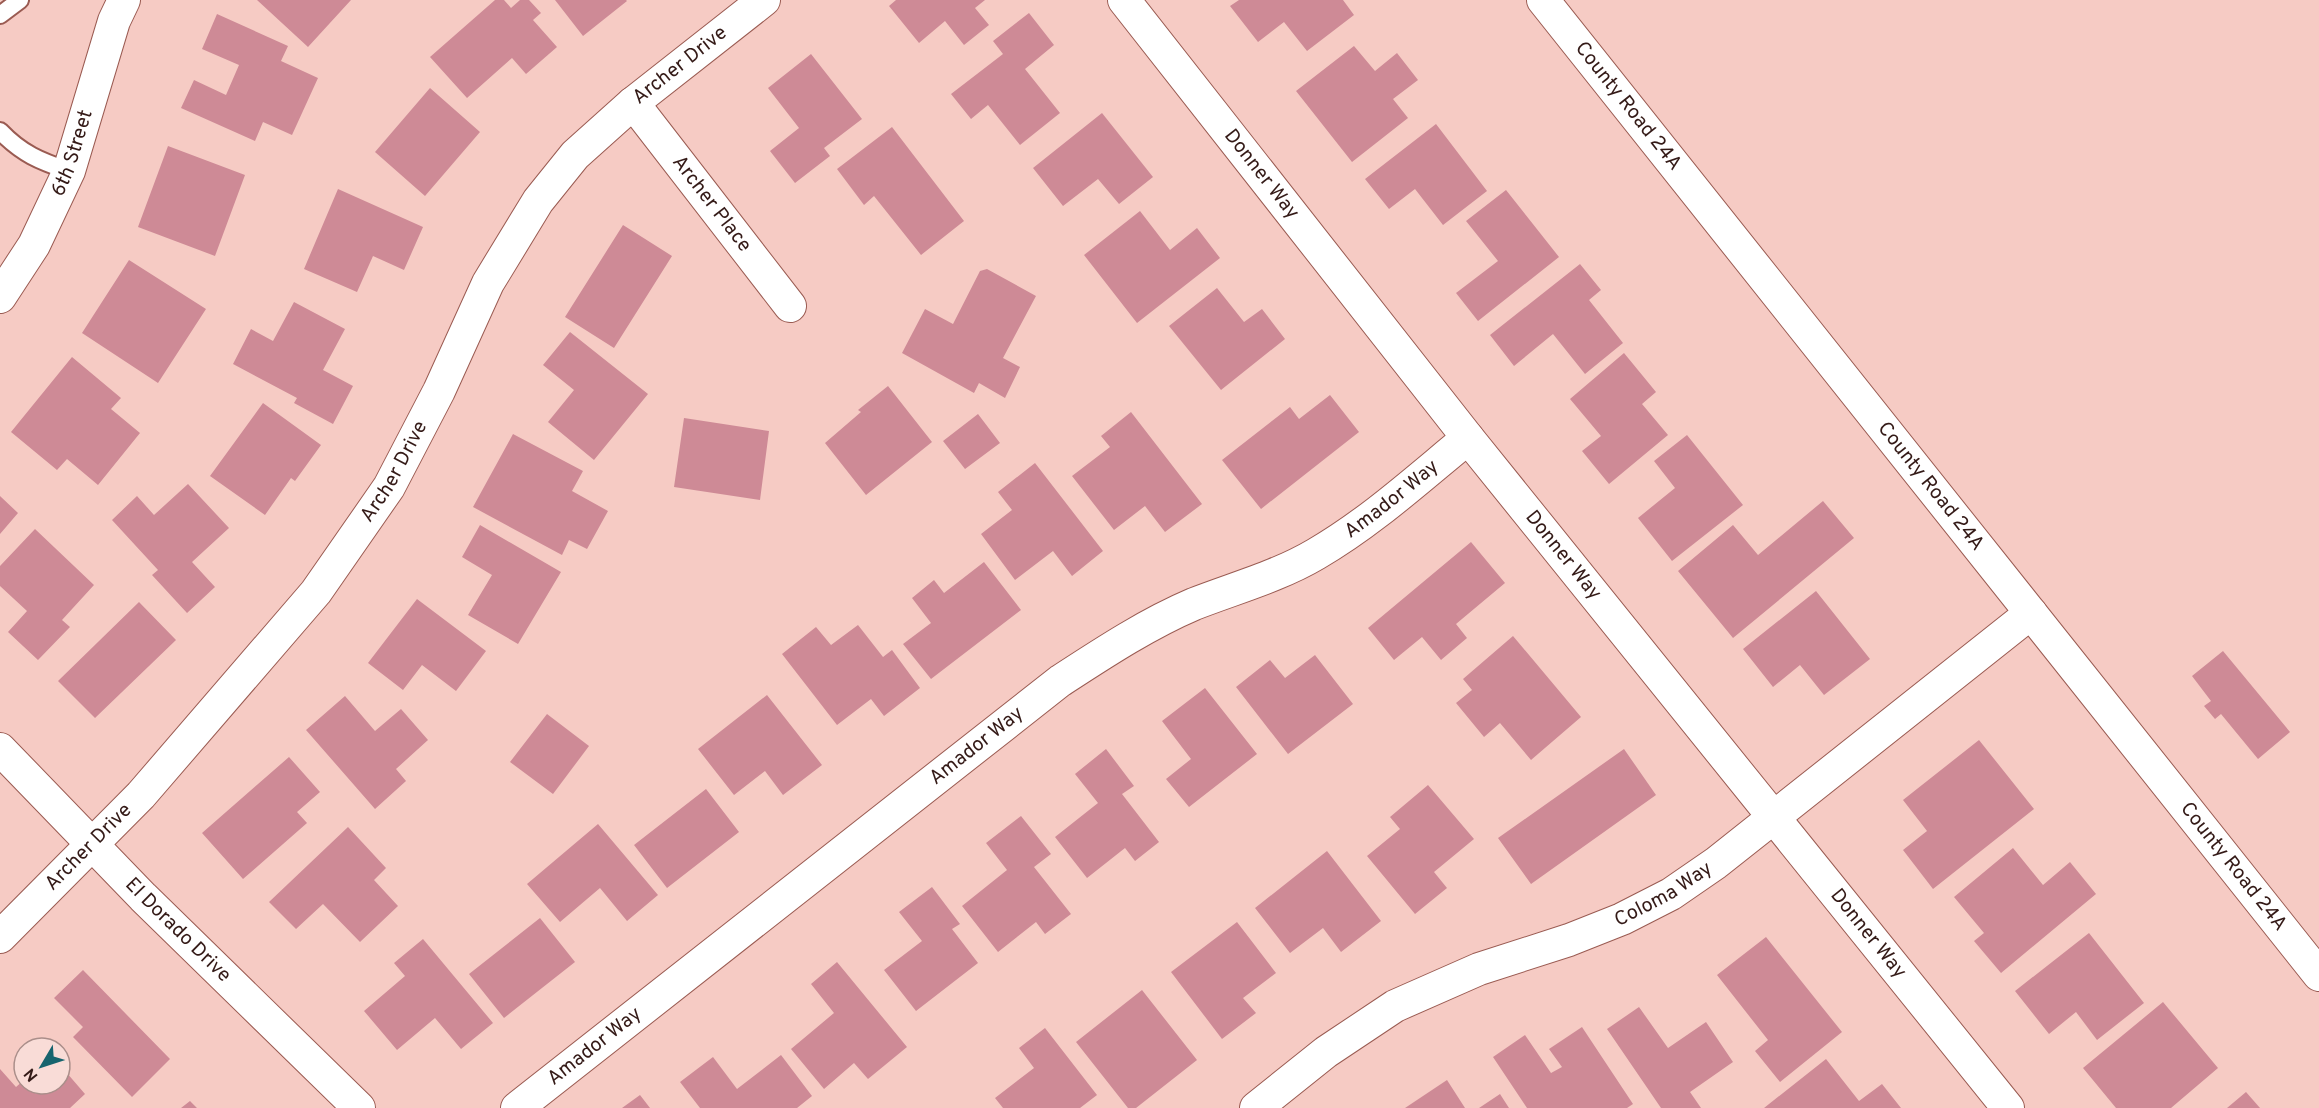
<svg xmlns="http://www.w3.org/2000/svg" width="2319" height="1108" viewBox="0 0 2319 1108" font-family="Overpass,sans-serif">
<style>
.building{fill:#ce8a96}
.lines{fill:none;stroke-linecap:round;stroke-linejoin:round}
.lane-casing{stroke:#9a5b52;stroke-width:20}
.street-casing{stroke:#9a5b52;stroke-width:34}
.lane{stroke:#fff;stroke-width:16}
.street{stroke:#fff;stroke-width:32}
.labels{text-anchor:middle;dominant-baseline:central;stroke-width:5;stroke-linejoin:round;paint-order:stroke}
.street-label{font-size:20px;fill:#341a17;stroke:#f9dcd7}
</style>
<rect width="100%" height="100%" fill="#f6cbc4"/>
<path class="building" d="M257,0H351L308,47Z
M495,0H504L511,8L520,0H529L541,13L533,20L557,47L526,74L512,58L467,98L430,57Z
M555,0H626L627,1L583,36Z
M896,0H985L975,8L989,25L964,45L945,21L919,43L889,6Z
M1239,0H1343L1354,15L1307,51L1284,22L1258,42L1230,6Z
M1029,13L1054,45L1025,69L1060,113L1020,145L988,105L971,119L951,94L1003,54L993,41Z
M217,14L288,46L281,61L318,78L292,135L263,122L255,141L181,108L194,80L226,95L239,65L202,49Z
M1354,46L1375,71L1397,53L1418,80L1393,99L1408,118L1352,162L1296,91Z
M811,54L862,119L824,148L830,156L795,183L770,151L799,128L768,88Z
M430,88L480,132L425,196L375,152Z
M1102,113L1153,177L1119,204L1098,179L1063,206L1033,168Z
M1436,124L1487,191L1443,225L1415,189L1389,209L1365,179Z
M892,127L964,221L921,255L874,196L864,205L837,169Z
M168,146L245,175L215,256L138,227Z
M338,189L423,227L404,270L373,256L357,292L304,269Z
M1506,190L1559,257L1478,321L1456,293L1498,261L1466,221Z
M1140,211L1170,250L1197,228L1220,258L1137,323L1084,255Z
M623,225L672,256L614,348L565,317Z
M129,260L206,309L158,383L82,333Z
M1580,264L1601,290L1589,300L1623,343L1585,374L1553,334L1514,366L1490,335Z
M987,269L1036,296L1003,358L1020,367L1005,398L979,383L974,393L902,353L925,309L953,324L980,271Z
M1217,288L1244,322L1262,309L1285,339L1221,390L1169,326Z
M294,302L345,329L323,370L353,386L333,424L294,403L297,398L233,364L251,329L273,341Z
M570,332L648,394L594,460L548,422L574,390L543,365Z
M1624,353L1656,392L1642,404L1668,435L1609,484L1582,451L1601,436L1570,399Z
M72,357L121,398L111,409L140,433L98,485L67,459L57,470L11,432Z
M888,386L932,442L866,495L825,443L861,412L858,410Z
M1330,395L1359,432L1261,509L1222,460L1290,407L1299,419Z
M263,403L321,445L295,481L291,478L265,515L210,476Z
M1131,412L1202,504L1165,532L1145,506L1114,530L1072,476L1110,447L1101,436Z
M978,414L1000,443L965,469L943,441Z
M684,418L769,431L760,500L674,487Z
M513,434L583,471L572,491L608,511L587,549L569,540L562,555L473,507Z
M1687,435L1743,505L1672,561L1638,518L1675,488L1654,461Z
M1035,463L1103,551L1072,576L1053,551L1015,580L981,534L1012,510L998,492Z
M188,484L229,528L192,562L215,587L187,613L152,575L158,570L112,520L137,496L154,515Z
M0,496L18,513L0,534Z
M1823,501L1854,538L1733,638L1678,571L1733,525L1758,555Z
M480,525L561,572L518,644L468,615L492,575L462,557Z
M35,529L94,585L62,620L70,627L38,660L8,632L27,611L0,586V566Z
M1471,542L1505,583L1456,624L1467,638L1441,660L1422,637L1394,660L1368,628Z
M984,562L1021,610L931,679L903,644L931,623L912,598L934,580L944,593Z
M1816,591L1870,659L1824,695L1800,665L1773,687L1743,649Z
M417,599L486,651L456,691L422,665L403,690L368,663Z
M139,602L176,640L95,718L58,681Z
M858,625L883,657L892,650L920,688L884,716L871,699L837,725L782,654L816,627L831,645Z
M1513,636L1581,717L1531,760L1500,723L1484,737L1456,703L1472,690L1463,679Z
M2223,651L2290,732L2258,759L2221,714L2215,719L2204,706L2211,701L2192,676Z
M1315,655L1353,704L1288,754L1236,687L1270,660L1285,678Z
M1205,688L1257,754L1189,807L1166,779L1191,759L1162,721Z
M767,695L822,765L783,795L765,771L734,795L698,749Z
M345,696L375,731L401,709L428,740L396,769L406,781L375,809L306,730Z
M547,714L589,746L553,794L510,762Z
M1979,740L2034,809L1933,889L1903,850L1927,831L1903,800Z
M1106,749L1134,786L1122,794L1159,842L1135,861L1125,848L1087,878L1055,837L1098,803L1075,774Z
M1624,749L1656,795L1531,884L1498,838Z
M289,757L320,792L297,812L307,823L243,879L202,833Z
M1428,785L1474,839L1434,872L1447,888L1415,914L1367,856L1400,829L1390,817Z
M706,789L739,832L667,888L634,845Z
M1021,816L1051,854L1034,867L1071,914L1045,934L1036,922L998,952L962,906L1007,870L986,843Z
M598,824L658,895L627,921L600,888L560,922L527,884Z
M348,827L386,868L374,880L398,906L360,942L323,904L296,929L269,902Z
M2013,848L2043,885L2070,862L2096,894L2001,973L1974,941L1984,933L1954,897Z
M1327,851L1381,921L1341,952L1323,928L1290,953L1255,908Z
M932,887L960,924L952,929L978,963L916,1011L884,970L922,941L899,912Z
M540,918L575,962L504,1018L469,974Z
M1237,922L1276,973L1243,998L1256,1013L1222,1039L1171,972Z
M2089,933L2144,1003L2097,1040L2076,1012L2049,1034L2015,991Z
M1766,937L1842,1032L1780,1082L1755,1051L1768,1040L1717,975Z
M423,939L493,1023L461,1049L435,1018L397,1050L364,1011L405,976L394,963Z
M837,962L907,1047L868,1079L854,1063L824,1089L791,1049L834,1013L811,984Z
M83,970L170,1059L132,1097L73,1037L83,1027L54,998Z
M1142,990L1197,1060L1136,1108H1128L1076,1042Z
M2163,1002L2218,1068L2171,1108H2116L2083,1068Z
M1639,1007L1668,1048L1706,1022L1733,1062L1690,1092L1701,1108H1661L1607,1029Z
M1582,1027L1633,1104L1627,1108H1527L1493,1057L1525,1035L1551,1073L1562,1067L1549,1049Z
M1045,1028L1097,1095L1080,1108H1003L995,1098L1034,1068L1019,1048Z
M781,1055L812,1096L797,1108H700L680,1082L713,1057L737,1089Z
M1826,1059L1859,1101L1882,1084L1901,1108H1764Z
M60,1065L85,1094L70,1108H0V1069L16,1087L24,1080V1084H60Z
M1447,1080L1465,1108H1405Z
M2246,1092L2260,1108H2227Z
M1500,1094L1509,1108H1479Z
M640,1095L650,1108H622Z
M190,1101L197,1108H181Z"/>
<g class="lines">
<g class="lane-casing">
<path id="lane" d="M0,15L20,0
M0,131C22,154 40,161 69,171"/>
</g>
<g class="street-casing">
<g id="street">
<path id="s1" d="M1124,0L1468,438L2008,1108"/>
<path id="s2" d="M1543,0L2319,975"/>
<path id="s3" d="M633,103L790,306"/>
<path id="s4" d="M0,297L34,245L69,171L114,21L124,0"/>
<path id="s5" d="M0,749L143,897L359,1108"/>
<path id="s6" d="M0,937L141,795L316,592L389,487L439,391L488,283L538,201L575,155L633,103L764,0"/>
<path id="s7" d="M517,1108L1060,681C1103,653 1147,624 1194,604C1235,588 1279,576 1316,554C1371,522 1419,478 1468,438"/>
<path id="s8" d="M1256,1108L1326,1052L1395,1006L1479,969L1569,940L1622,919L1671,894L1716,863L2031,613"/>
</g>
</g>
<use href="#lane" class="lane"/>
<use href="#street" class="street"/>
</g>
<g class="labels">
<g class="street-label">
<text stroke="none"><textPath href="#s6" startOffset="1116">Archer Drive</textPath></text>
<text stroke="none"><textPath href="#s2" startOffset="136">County Road 24A</textPath></text>
<text stroke="none"><textPath href="#s4" startOffset="162">6th Street</textPath></text>
<text stroke="none"><textPath href="#s1" startOffset="222">Donner Way</textPath></text>
<text stroke="none"><textPath href="#s3" startOffset="128">Archer Place</textPath></text>
<text stroke="none"><textPath href="#s6" startOffset="612">Archer Drive</textPath></text>
<text stroke="none"><textPath href="#s2" startOffset="622">County Road 24A</textPath></text>
<text stroke="none"><textPath href="#s7" startOffset="1071">Amador Way</textPath></text>
<text stroke="none"><textPath href="#s1" startOffset="708">Donner Way</textPath></text>
<text stroke="none"><textPath href="#s7" startOffset="585">Amador Way</textPath></text>
<text stroke="none"><textPath href="#s6" startOffset="126">Archer Drive</textPath></text>
<text stroke="none"><textPath href="#s2" startOffset="1108">County Road 24A</textPath></text>
<text stroke="none"><textPath href="#s8" startOffset="464">Coloma Way</textPath></text>
<text stroke="none"><textPath href="#s5" startOffset="254">El Dorado Drive</textPath></text>
<text stroke="none"><textPath href="#s1" startOffset="1194">Donner Way</textPath></text>
<text stroke="none"><textPath href="#s7" startOffset="99">Amador Way</textPath></text>
</g>
</g>
<g transform="translate(42 1066) rotate(231)"><circle r="28" fill="#f9dcd7" stroke="#aa8e8a" stroke-width="1.5"/>
<path d="M0-4.5L10 22L0 15L-10 22Z" fill="#17646e"/>
<text y="-9" font-size="16" font-weight="bold" text-anchor="middle" fill="#341a17">N</text>
</g>
</svg>
